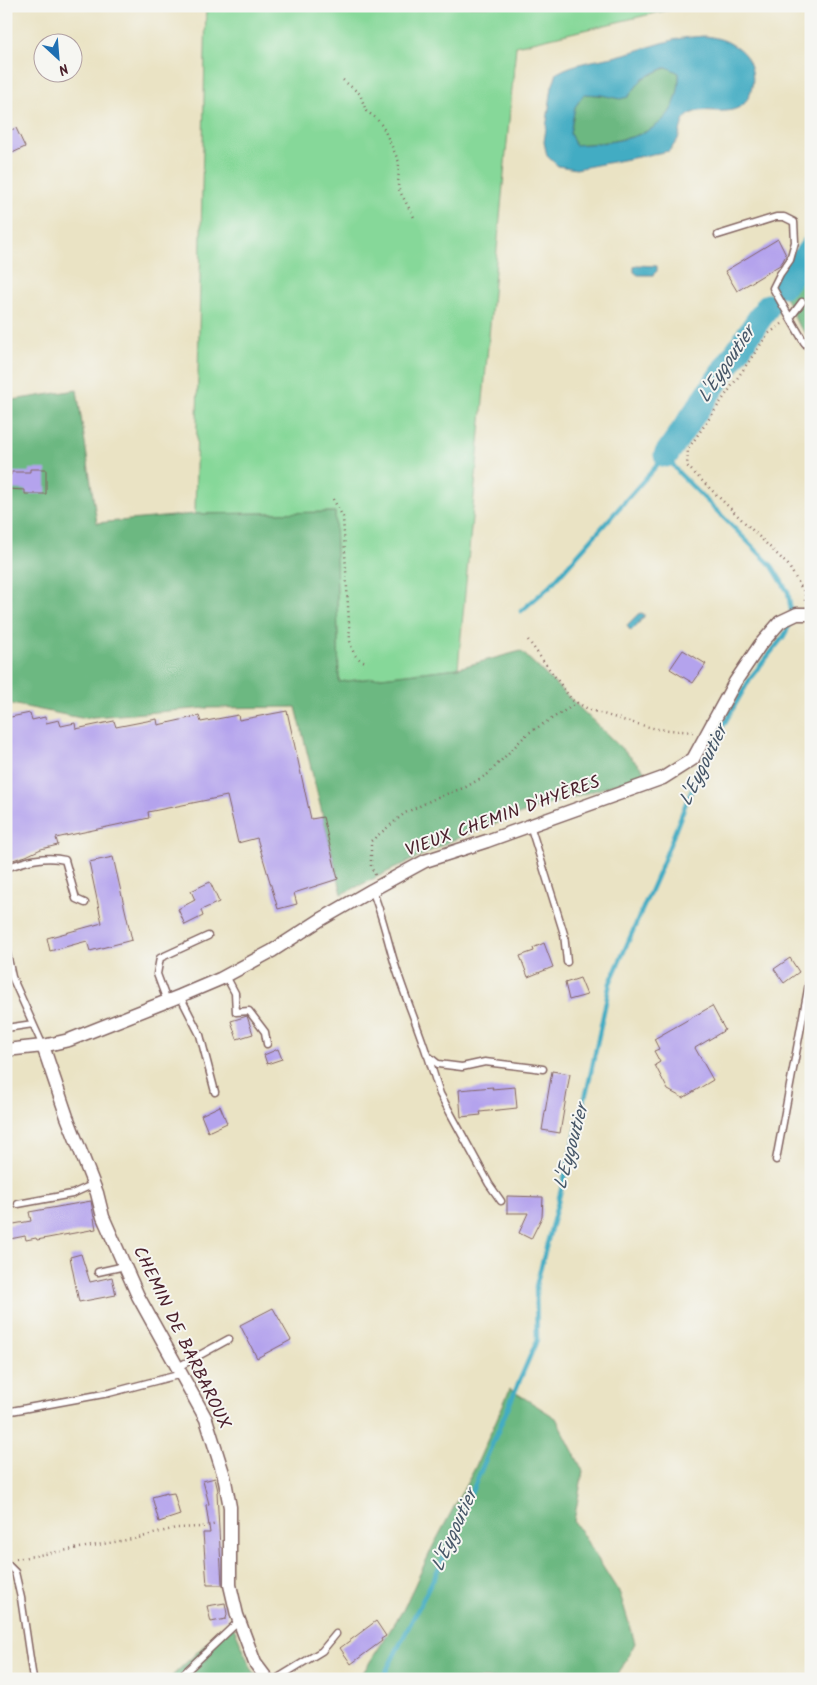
<svg xmlns="http://www.w3.org/2000/svg" width="817" height="1685" viewBox="0 0 817 1685" font-family="Kalam,sans-serif">
<style>
.green{fill:#86d899;stroke:#687c62}
.forest{fill:#6cb881;stroke:#5b6c56}
.water{fill:#43acc3;stroke:#466677;fill-rule:evenodd}
.lines{fill:none;stroke-linecap:round;stroke-linejoin:round}
.stream{stroke:#43acc3;stroke-width:4.5}
.river{stroke:#43acc3;stroke-width:25}
.building{fill:#b4a3ed}
.lane-casing{stroke:#826461;stroke-width:9}
.street-casing{stroke:#826461;stroke-width:15}
.path{stroke:#826461;stroke-width:2.5;stroke-dasharray:1 4;stroke-linecap:butt}
.lane{stroke:#fff;stroke-width:6}
.street{stroke:#fff;stroke-width:12}
.labels{text-anchor:middle;dominant-baseline:central;stroke-width:4;stroke-linejoin:round;paint-order:stroke}
.street-label{font-size:18px;fill:#4a1f2b;stroke:#f6f6f2}
.water-label{font-size:19px;font-style:italic;fill:#475768;stroke:#f6f6f2}
</style>
<rect width="100%" height="100%" fill="#f6f6f2"/>
<filter id="ink" filterUnits="userSpaceOnUse"><feTurbulence type="fractalNoise" baseFrequency=".02" numOctaves="2"/><feDisplacementMap in="SourceGraphic" scale="10" xChannelSelector="R" yChannelSelector="G"/><feConvolveMatrix kernelMatrix="1 2 1 2 8 2 1 2 1" color-interpolation-filters="sRGB"/></filter>
<filter id="wash" filterUnits="userSpaceOnUse"><feTurbulence type="fractalNoise" baseFrequency=".0096" numOctaves="4" result="noise"/><feDisplacementMap in="SourceGraphic" scale="20" xChannelSelector="R" yChannelSelector="G"/><feGaussianBlur stdDeviation="1.12" result="paint"/><feColorMatrix in="noise" values="0 0 0 0 0 0 0 0 0 0 0 0 0 0 0 0 0 1.4 0 .05"/><feComposite in="paint" operator="in"/></filter>
<g filter="url(#wash)">
<rect width="100%" height="100%" fill="#eae3c4"/>
<path class="green" d="M206,6H685L516,46L458,668L339,682L335,512L195,514Z"/>
<path class="forest" d="M668,67L679,73C681,137 624,141 575,145L570,134L575,107L584,94L628,97L643,78Z
M811,256V339L798,325L784,294Z
M77,390L97,523L195,514L335,512L339,682L458,668L521,651L648,774L529,811L451,841L342,894L296,707L206,708L81,718L6,703V401Z
M510,1389L556,1418L583,1471L574,1521L620,1594L635,1643L616,1679H359L403,1610L433,1546L475,1468Z
M230,1621C241,1639 246,1662 258,1679H169Z"/>
<path class="water" d="M704,36C714,37 724,39 733,45C752,55 758,79 748,98C747,99 745,103 744,104C726,119 704,104 689,115C681,120 681,130 678,139C676,143 672,147 669,151L576,169L558,166L547,156L544,142L552,87L557,73C576,62 596,61 617,56C637,51 657,44 677,39C686,37 695,37 704,36ZM667,67L679,73C681,136 624,142 575,145L570,133L575,107L584,94L601,95L620,99L628,97L643,78Z
M636,265L657,266V271L653,275H638L634,272V267Z
M641,613L644,614V617L632,630L629,629L627,625L638,614Z"/>
<g class="lines">
<path class="stream" d="M521,611L550,586L666,455L679,473L772,566L788,592L791,611
M382,1679L440,1566L537,1340L536,1286L588,1086L610,983L661,867L688,798L723,726L751,677L784,636L789,626"/>
<path class="river" d="M784,285L811,248
M666,455L768,306"/>
</g>
<g id="blocks">
<path class="building" d="M16,128L25,147L6,156V132Z
M778,239L786,255L783,261L780,265L737,291L725,271Z
M30,469H46V494H25V490L6,489V475H11V472H30Z
M683,650L706,664L693,683L670,669Z
M287,711L311,819L323,817L338,879L294,893L297,904L278,909L257,838L238,843L227,796L148,812L149,818L56,838L58,845L41,849L26,856L6,862V718L30,713L32,720L45,717L46,723L59,720L61,726L75,723L76,729L114,721L116,727L157,719L158,725L199,716L201,722L238,715L239,720Z
M113,857L132,940L90,951L87,941L50,951L47,938L102,923L89,862Z
M210,882L219,902L201,910L203,916L185,925L178,909L195,900L191,891Z
M544,943L553,967L528,977L520,956L534,951L533,948Z
M790,958L799,972L784,983L774,969Z
M580,978L587,995L569,1000L565,983Z
M712,1006L725,1030L695,1048L713,1080L683,1098L668,1090L655,1065L660,1062L654,1051L659,1049L654,1039Z
M247,1016L253,1034L237,1039L231,1021Z
M278,1049L282,1059L267,1064L264,1055Z
M552,1071L570,1074L560,1133L542,1130Z
M493,1087L492,1089L515,1087L517,1108L480,1112L481,1115L461,1117L459,1090Z
M220,1106L227,1123L208,1132L201,1115Z
M507,1196L543,1197L542,1217L531,1239L519,1233L528,1213H507Z
M91,1201L96,1229L37,1240L36,1238L26,1240L25,1236L10,1239L8,1225L31,1221L29,1212Z
M81,1254L90,1282L112,1277L116,1295L79,1302L70,1257Z
M273,1308L291,1340L257,1358L240,1325Z
M215,1478L218,1491L217,1492L222,1585H207L203,1533H210L206,1505L209,1504L203,1481Z
M167,1493V1494L174,1493L180,1515L159,1522L152,1497Z
M225,1603L227,1614L226,1619L211,1622L207,1606Z
M376,1621L386,1636L381,1639L382,1641L351,1664L340,1648Z"/>
</g>
</g>
<g filter="url(#ink)">
<use href="#blocks" fill-opacity="0" stroke="#826461" stroke-width="1"/>
<g class="lines">
<g class="lane-casing">
<path id="lane" d="M718,235L776,217H784L794,222L795,242L790,260L780,274L773,288L790,318
M802,302L790,318L804,342L811,350
M530,825L564,934L567,962
M6,868C25,861 45,855 65,860L76,899L85,903
M372,890C383,916 388,944 397,971C406,999 418,1027 427,1055L438,1064L462,1067L485,1062L543,1069
M6,949L12,977L43,1046
M226,976L235,993L236,1012L249,1011L265,1032L267,1044
M180,996L200,1035L215,1092
M167,1001L157,974L160,958L208,936
M6,1028L33,1024
M428,1056L440,1094L489,1184L501,1201
M776,1160L811,973
M18,1204L72,1194L94,1184
M98,1272L125,1266
M178,1367L229,1339
M6,1412L109,1393L182,1374
M6,1563L15,1572L21,1598L33,1679
M178,1679L239,1621
M276,1679L322,1651L336,1634"/>
</g>
<g class="street-casing">
<path id="street" d="M43,1046L67,1117L97,1193L103,1217L138,1296L206,1419L224,1476L230,1507V1585L237,1615L255,1663L267,1679
M6,1050L43,1046L69,1040L180,996L220,979L272,951L320,920L372,890L425,861L487,841L663,778L693,759L735,682L760,645L780,622L797,614H811"/>
</g>
<path class="path" d="M343,80L360,94L366,111L376,118L383,127L399,162L398,188L415,219
M782,324L768,334L688,449L687,466L788,565L805,594V602
M333,499L343,517L350,641C352,651 355,659 366,662
M528,640L572,700L590,710L626,721L657,729L693,732
M375,875L371,867V841L405,813L438,797L466,787L488,774L527,734L577,703
M16,1559L138,1538L176,1528L202,1527L217,1524"/>
<use href="#lane" class="lane"/>
<use href="#street" class="street"/>
</g>
</g>
<g class="labels">
<g class="street-label">
<text transform="translate(503 817) rotate(-20)">VIEUX CHEMIN D'HYÈRES</text>
<text transform="translate(181 1338) rotate(64)">CHEMIN DE BARBAROUX</text>
</g>
<g class="water-label">
<text transform="translate(727 365) rotate(-56)">L'Eygoutier</text>
<text transform="translate(704 766) rotate(-64)">L'Eygoutier</text>
<text transform="translate(572 1147) rotate(-75)">L'Eygoutier</text>
<text transform="translate(455 1531) rotate(-66)">L'Eygoutier</text>
</g>
</g>
<rect width="817" height="1685" fill="none" stroke="#f6f6f2" stroke-width="25"/>
<g transform="translate(58 58) rotate(154)"><circle r="24" fill="#f6f6f2" stroke="#b1a0a2"/>
<path d="M0-4L9 19L0 12L-9 19Z" fill="#1f6fb2"/>
<text y="-8" font-size="14" font-weight="bold" text-anchor="middle" fill="#4a1f2b">N</text>
</g>
</svg>
